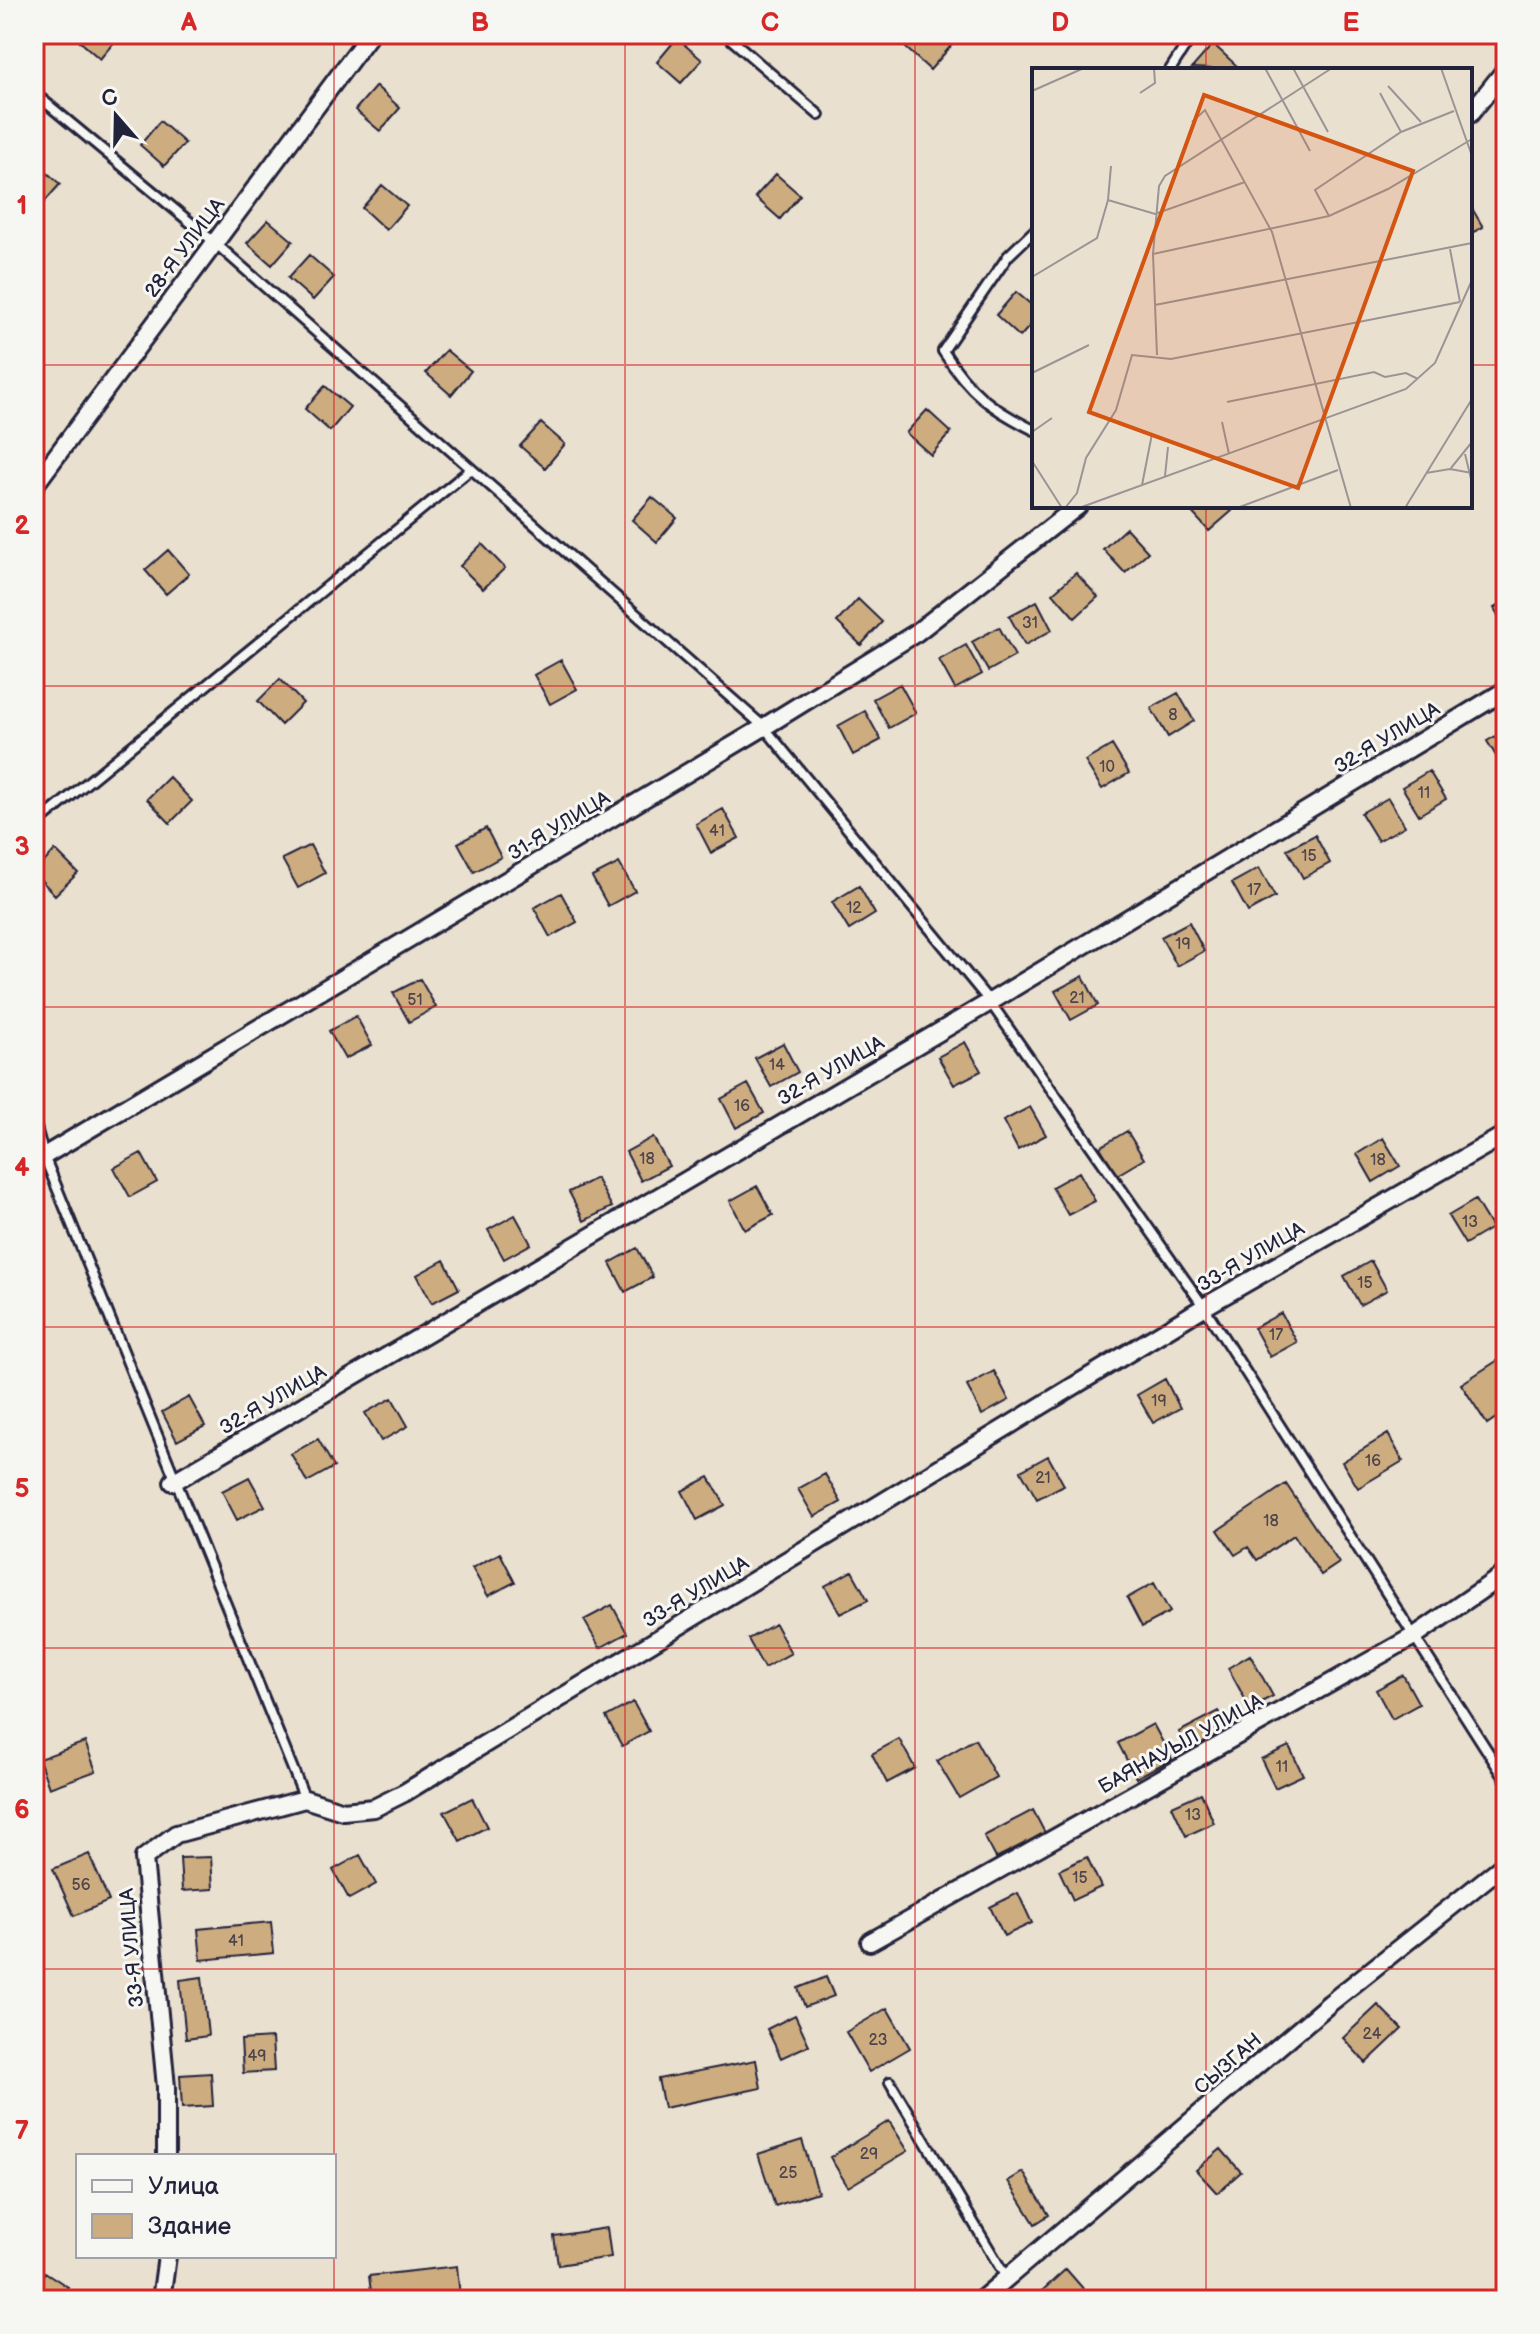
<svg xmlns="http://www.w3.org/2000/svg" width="1540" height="2334" viewBox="0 0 1540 2334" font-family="'Balsamiq Sans',sans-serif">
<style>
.building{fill:#cdac80;stroke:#22223b;stroke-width:2}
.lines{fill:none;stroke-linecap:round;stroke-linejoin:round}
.service-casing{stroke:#22223b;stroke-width:14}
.minor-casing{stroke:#22223b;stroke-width:22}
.service{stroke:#f6f6f2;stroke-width:8}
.minor{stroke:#f6f6f2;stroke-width:16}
.grid{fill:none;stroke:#d62828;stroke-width:2;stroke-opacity:0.55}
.labels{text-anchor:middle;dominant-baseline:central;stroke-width:6;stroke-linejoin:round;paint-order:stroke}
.number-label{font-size:16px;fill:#4d444c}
.street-label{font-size:20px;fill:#22223b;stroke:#f6f6f2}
.inset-road{fill:none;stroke:#9a9494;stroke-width:2}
.view{fill:#d45411;fill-opacity:0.15;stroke:#d45411;stroke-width:4}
.inset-edge{fill:none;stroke:#22223b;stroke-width:4}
.neatline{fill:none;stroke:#d62828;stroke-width:3}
.grid-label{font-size:26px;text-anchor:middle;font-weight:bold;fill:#d62828}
</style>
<rect width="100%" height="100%" fill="#eae0d0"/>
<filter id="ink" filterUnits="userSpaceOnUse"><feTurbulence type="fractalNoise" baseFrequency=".0125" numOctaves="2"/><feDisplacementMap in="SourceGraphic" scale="16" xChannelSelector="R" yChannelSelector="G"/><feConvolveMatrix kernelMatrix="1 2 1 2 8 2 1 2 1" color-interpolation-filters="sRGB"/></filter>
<g filter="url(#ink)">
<path class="building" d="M78,34H119L120,35L100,59L75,37Z
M918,34H937L951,46L930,70L906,48Z
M677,38L702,60L681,83L657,62Z
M1213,44L1237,66L1234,70L1192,68Z
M376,86L400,108L380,131L355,110Z
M160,121L185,143L164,166L140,145Z
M35,162L60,184L40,207L34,202Z
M776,174L800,195L780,219L755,197Z
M382,185L407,206L386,230L362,208Z
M1470,205L1483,227L1470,234Z
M268,220L293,241L272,265L247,243Z
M309,255L334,277L313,300L288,278Z
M1016,292L1034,307V321L1020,337L996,315Z
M446,350L471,371L451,395L426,373Z
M325,386L350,407L330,431L305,409Z
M927,410L951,432L931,455L906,433Z
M541,423L565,444L545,468L520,446Z
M652,497L677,518L657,542L632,520Z
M1227,506L1232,511L1209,531L1187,507Z
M1126,528L1148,552L1125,573L1103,549Z
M482,544L505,568L483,589L460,566Z
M168,550L189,574L166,594L145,570Z
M1076,573L1098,597L1075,618L1053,593Z
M858,599L882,622L861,645L837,622Z
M1506,600V629L1494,608Z
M1037,601L1052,630L1025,645L1009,616Z
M999,627L1015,656L988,671L972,642Z
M966,645L982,674L955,689L939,660Z
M561,660L577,689L550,704L534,675Z
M280,679L303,703L281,725L258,701Z
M900,684L916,713L889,728L873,699Z
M1178,693L1194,721L1168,737L1151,708Z
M865,711L881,740L853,755L838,726Z
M1506,730V768L1504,769L1487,741Z
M1112,745L1129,773L1102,789L1085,761Z
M1429,771L1446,799L1419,815L1402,787Z
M169,777L192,801L170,823L147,799Z
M1388,798L1405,826L1378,841L1361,813Z
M723,809L739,838L711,853L696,824Z
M486,828L501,857L474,872L458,843Z
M1315,835L1330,863L1303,878L1287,849Z
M310,845L325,873L298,888L282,859Z
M55,850L78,873L55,895L34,873Z
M619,863L635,891L608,906L592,877Z
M1259,868L1275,897L1248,912L1232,883Z
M859,886L875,914L849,930L832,902Z
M561,893L577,922L550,937L534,908Z
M1189,922L1204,951L1177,966L1161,937Z
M1083,976L1098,1005L1071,1020L1055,991Z
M420,979L436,1007L409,1022L393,993Z
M356,1016L372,1045L345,1059L329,1031Z
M965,1042L981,1071L954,1085L938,1057Z
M783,1043L798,1072L771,1087L755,1058Z
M748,1084L764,1113L736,1128L721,1099Z
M1030,1107L1046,1135L1018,1150L1003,1121Z
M1127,1131L1144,1159L1117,1175L1100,1147Z
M653,1137L669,1166L641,1181L626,1152Z
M1383,1138L1400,1166L1373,1182L1357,1154Z
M141,1153L157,1182L130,1197L114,1168Z
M1079,1172L1095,1201L1068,1215L1052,1187Z
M596,1178L612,1207L584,1221L569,1192Z
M757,1186L773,1215L745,1230L730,1201Z
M1475,1200L1492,1228L1465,1244L1448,1216Z
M515,1215L531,1244L504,1259L488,1230Z
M637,1248L653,1277L625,1292L610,1263Z
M444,1260L459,1289L432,1303L417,1275Z
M1371,1261L1387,1290L1360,1305L1344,1276Z
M1281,1313L1297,1342L1270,1357L1254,1328Z
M1506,1355V1411L1487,1424L1461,1384Z
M994,1371L1009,1400L982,1415L967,1386Z
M1165,1379L1180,1408L1153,1423L1137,1395Z
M189,1397L205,1426L177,1441L162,1412Z
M392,1398L408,1426L381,1441L365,1413Z
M1388,1434L1403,1461L1358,1488L1342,1462Z
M318,1439L334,1467L307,1482L291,1454Z
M1048,1456L1064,1485L1037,1499L1021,1471Z
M825,1474L841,1502L814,1517L798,1489Z
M249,1477L265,1506L237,1520L222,1491Z
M709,1477L725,1505L697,1520L682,1491Z
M1286,1484L1339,1563L1321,1575L1294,1535L1257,1560L1248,1547L1235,1555L1218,1530Z
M500,1553L515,1582L488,1596L472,1568Z
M852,1571L868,1600L840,1614L825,1586Z
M1154,1583L1170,1612L1142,1627L1127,1598Z
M612,1605L627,1633L600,1648L584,1620Z
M775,1624L791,1653L764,1668L748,1639Z
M1250,1655L1273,1696L1250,1708L1228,1668Z
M1403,1675L1419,1704L1392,1719L1376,1690Z
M633,1702L649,1731L622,1746L606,1717Z
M1219,1711L1228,1729L1189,1750L1179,1732Z
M1153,1724L1172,1759L1136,1778L1118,1743Z
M899,1739L915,1768L887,1783L872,1754Z
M975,1739L996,1777L959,1798L937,1761Z
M85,1742L96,1771L49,1788L39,1759Z
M1289,1746L1303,1775L1275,1788L1261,1759Z
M1201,1793L1214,1823L1186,1836L1172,1806Z
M472,1798L487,1827L460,1841L444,1812Z
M1033,1810L1045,1833L996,1858L984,1836Z
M89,1854L109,1901L74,1916L53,1869Z
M360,1855L376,1884L349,1899L333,1870Z
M211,1857L213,1889L182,1891L180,1858Z
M1087,1857L1101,1887L1073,1900L1059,1870Z
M1018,1893L1032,1923L1004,1936L990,1907Z
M271,1922L274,1953L201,1960L198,1929Z
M202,1977L208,2036L186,2039L180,1980Z
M826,1977L834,1996L805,2007L798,1988Z
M1378,2005L1402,2029L1366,2063L1343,2038Z
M887,2008L910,2048L869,2072L846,2032Z
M795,2015L809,2045L781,2058L767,2029Z
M272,2038L274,2071L243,2073L241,2040Z
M756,2060L761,2088L664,2108L658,2079Z
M211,2073L213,2106L182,2108L180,2075Z
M889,2121L908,2151L848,2187L830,2157Z
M802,2140L818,2192L775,2206L758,2154Z
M1221,2149L1241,2172L1217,2193L1196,2170Z
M1023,2172L1049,2215L1035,2224L1008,2181Z
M607,2228L611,2257L558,2265L554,2236Z
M457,2266L460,2297L372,2300L369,2276Z
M1066,2269L1093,2300H1032Z
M45,2272L68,2287L59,2300H34V2289Z"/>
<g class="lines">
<g class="service-casing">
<path id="service" d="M725,34L819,115
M1170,70L1193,34
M34,107L39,97L214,242L764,727L990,1002L1204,1307L1506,1780
M1034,231L1008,256L943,351C970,393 990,408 1034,430
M34,826L470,470
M34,1120L44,1156L305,1799
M890,2082L1007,2279"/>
</g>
<g class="minor-casing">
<path id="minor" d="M1470,114L1506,69
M34,486L370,34
M44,1156L764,727L916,633L1078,506
M173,1482L990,1002L1506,690
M870,1942L1416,1635L1506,1573
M166,2156V2087L144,1858L176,1834L305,1799L343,1811L374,1808L404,1793L1204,1307L1506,1134
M161,2300L167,2256
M981,2300L1330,2003L1506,1863"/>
</g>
<use href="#service" class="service"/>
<use href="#minor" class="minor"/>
</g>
</g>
<path class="grid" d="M334,34V2300M625,34V2300M915,34V2300M1206,34V70M34,365H1034M1470,365H1506M1206,506V2300M34,686H1506M34,1007H1506M34,1327H1506M34,1648H1506M34,1969H1506"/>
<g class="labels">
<g class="number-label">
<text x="1030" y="623">31</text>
<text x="1173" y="715">8</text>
<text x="1107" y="767">10</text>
<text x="1424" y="793">11</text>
<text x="717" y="831">41</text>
<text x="1309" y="856">15</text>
<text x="1254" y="890">17</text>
<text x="854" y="908">12</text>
<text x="1183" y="944">19</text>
<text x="1077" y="998">21</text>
<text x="415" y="1000">51</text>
<text x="777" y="1065">14</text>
<text x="742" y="1106">16</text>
<text x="647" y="1159">18</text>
<text x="1378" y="1160">18</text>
<text x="1470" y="1222">13</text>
<text x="1365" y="1283">15</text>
<text x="1276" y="1335">17</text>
<text x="1159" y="1401">19</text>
<text x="1373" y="1461">16</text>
<text x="1043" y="1478">21</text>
<text x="1271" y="1521">18</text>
<text x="1282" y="1767">11</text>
<text x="1193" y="1815">13</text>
<text x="1080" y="1878">15</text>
<text x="81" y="1885">56</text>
<text x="236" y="1941">41</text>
<text x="1372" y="2034">24</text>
<text x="878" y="2040">23</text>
<text x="257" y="2056">49</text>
<text x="869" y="2154">29</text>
<text x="788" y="2173">25</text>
</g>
<g class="street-label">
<text transform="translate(185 248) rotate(-53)">28-Я УЛИЦА</text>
<text transform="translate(1387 738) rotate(-31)">32-Я УЛИЦА</text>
<text transform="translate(559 826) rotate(-31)">31-Я УЛИЦА</text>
<text transform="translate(831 1071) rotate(-30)">32-Я УЛИЦА</text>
<text transform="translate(1251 1257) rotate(-30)">33-Я УЛИЦА</text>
<text transform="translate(273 1400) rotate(-30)">32-Я УЛИЦА</text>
<text transform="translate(696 1592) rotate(-31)">33-Я УЛИЦА</text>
<text transform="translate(1181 1744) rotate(-29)">БАЯНАУЫЛ УЛИЦА</text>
<text transform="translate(132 1948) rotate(-95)">33-Я УЛИЦА</text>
<text transform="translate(1228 2064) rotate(-41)">СЫЗГАН</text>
</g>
</g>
<g transform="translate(1032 68)">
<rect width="440" height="440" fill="#eae0d0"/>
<path class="inset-road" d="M233,0L278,83M261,0L296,64M409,0L440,88M356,18L389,54M0,23L52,0M108,25L123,15L122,0M348,25L369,64M160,54L173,42L240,164L319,440M76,132L79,98M297,148L283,122L369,64L422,43M418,181L428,234M121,186L297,148L356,121L440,71M0,209L65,170L76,132L123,146L213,114M123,237L440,175M125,287L121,186L127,118L133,108L300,0M0,305L57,277M195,334L342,304L353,309L374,305L386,311M190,354L197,386M0,364L20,350M433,386L440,415M0,393L30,440M419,400L440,374M394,405L418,401L440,405M133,408L136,379M110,417L120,366M33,440L45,425L54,390L84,342L100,287L139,291L428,234M47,440L374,321L403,295L440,212M205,440L306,402M373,440L440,331"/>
<path class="view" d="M172,27L381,103L266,420L57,344Z"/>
<rect width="440" height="440" class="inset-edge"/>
</g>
<rect width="1540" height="2334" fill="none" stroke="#f6f6f2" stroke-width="88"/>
<rect x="76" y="2154" width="260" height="104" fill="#f6f6f2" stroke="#a1a1a9" stroke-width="2"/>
<rect x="92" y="2180" width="40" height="12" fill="#f6f6f2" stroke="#a1a1a9" stroke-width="2"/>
<text x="148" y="2194" font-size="24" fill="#22223b">Улица</text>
<rect x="92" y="2214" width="40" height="24" fill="#cdac80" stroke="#a1a1a9" stroke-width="2"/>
<text x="148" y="2234" font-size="24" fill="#22223b">Здание</text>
<g transform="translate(116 116) rotate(340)" stroke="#f6f6f2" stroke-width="6" paint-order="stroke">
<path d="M0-6L14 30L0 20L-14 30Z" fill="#22223b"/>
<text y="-12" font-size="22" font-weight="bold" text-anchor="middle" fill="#22223b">С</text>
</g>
<rect x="44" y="44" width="1452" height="2246" class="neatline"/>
<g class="grid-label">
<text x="189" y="31">A</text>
<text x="480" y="31">B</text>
<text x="770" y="31">C</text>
<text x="1060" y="31">D</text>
<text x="1351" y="31">E</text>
<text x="22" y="214">1</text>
<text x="22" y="534">2</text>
<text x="22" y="855">3</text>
<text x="22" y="1176">4</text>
<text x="22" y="1497">5</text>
<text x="22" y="1818">6</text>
<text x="22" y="2139">7</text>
</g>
</svg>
